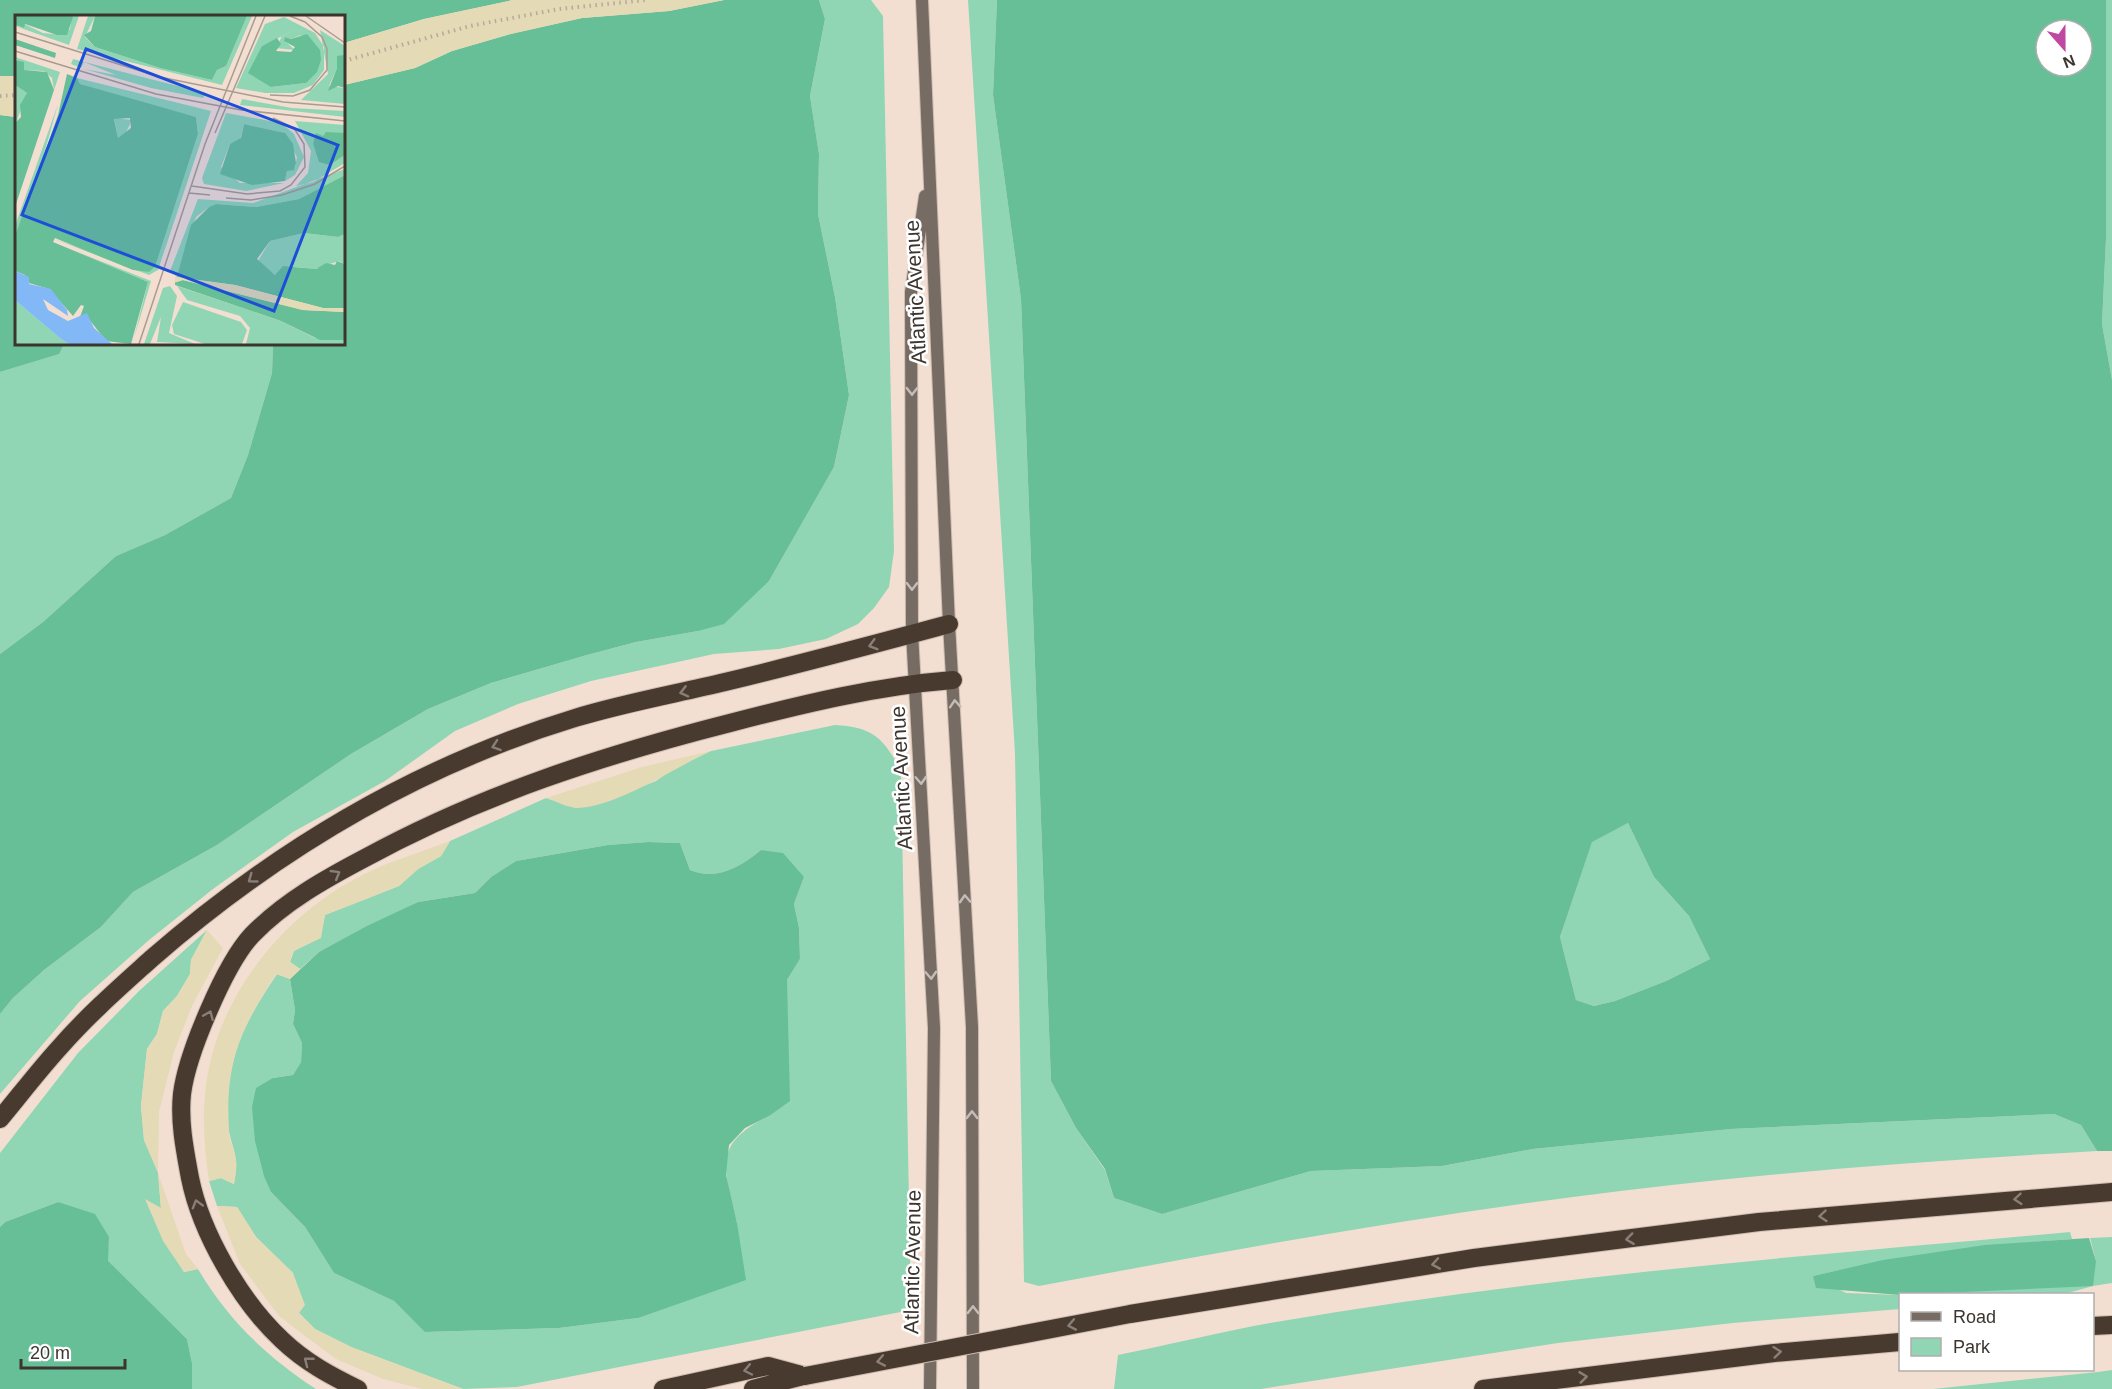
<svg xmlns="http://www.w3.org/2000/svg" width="2112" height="1389" viewBox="0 0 2112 1389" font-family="Arial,sans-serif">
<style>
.green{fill:#90d6b4}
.forest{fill:#67bf97;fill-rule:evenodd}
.sand{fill:#e4dab5}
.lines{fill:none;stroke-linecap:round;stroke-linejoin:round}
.secondary-casing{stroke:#cebdb1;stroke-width:14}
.highway-casing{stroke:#cebdb1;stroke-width:20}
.path{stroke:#b8a89d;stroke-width:4;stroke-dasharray:1.5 4.5;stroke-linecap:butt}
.secondary{stroke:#776c63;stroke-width:12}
.highway{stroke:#493a2f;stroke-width:18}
.highway-bridge-casing{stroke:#cebdb1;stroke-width:20;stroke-linecap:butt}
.highway-bridge{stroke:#493a2f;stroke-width:18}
.oneway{stroke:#c2bdb9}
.oneway2{stroke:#897f78}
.labels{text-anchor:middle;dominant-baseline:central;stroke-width:5;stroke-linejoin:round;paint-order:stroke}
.street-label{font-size:21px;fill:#3c352f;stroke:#fff}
.inset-road{fill:none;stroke:#aa9b91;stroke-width:1.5}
.view{fill:#1d4ed8;fill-opacity:0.15;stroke:#1d4ed8;stroke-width:3}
.inset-edge{fill:none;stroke:#3c352f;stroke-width:3}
</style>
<rect width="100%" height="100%" fill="#f3dfd2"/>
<path class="green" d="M819,0H871L883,16L894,551L889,587L874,608L858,624L826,639L779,649L714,654L591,681L518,704L455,731L385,781L293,832L213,889L149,940L80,1001L0,1094V1014L13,998L44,970L101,927L133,892L217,845L351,754L428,709L491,683L587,655L636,642L698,631L769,581L834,467L849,395L835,297L818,214L819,154L810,96L825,19Z
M968,0H997L993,95L1021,299L1051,1081L1076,1128L1105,1170L1114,1198L1162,1214L1311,1171L1442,1166L1533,1149L1731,1129L2054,1114L2081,1125L2097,1151C1922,1161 1747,1174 1573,1197C1394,1220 1216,1253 1039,1286L1024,1282L1015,753Z
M2106,0H2112V380L2102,324L2106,239Z
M64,344H273L272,373L248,455L231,498L165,535L116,556L43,622L0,654V372L58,354Z
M835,725C873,727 883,738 901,770L911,1310L517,1387L463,1389L351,1347L315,1329L299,1313L293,1273L256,1237L237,1207L217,1206L209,1181L221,1178L234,1184C235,1177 237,1168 236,1161C235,1149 229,1137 228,1125C225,1061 242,1026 277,974L290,979L295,1010L293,1024L302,1043L301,1062L293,1075L273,1078L271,1192L305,1227L334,1273L394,1301L426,1332L559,1328L638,1318L737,1223C724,1169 711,1144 769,1116L786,1012L787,980L800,959L799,928L794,904L804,877L761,850C740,867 717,881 690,870L680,843L648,842L608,845L516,861L491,877L475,893L418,902L319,952L300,969L290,962L294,951L320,938L325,915L399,886L418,869L441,856L450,841L546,798L577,808L607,800L656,781L674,768L711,751Z
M1628,823L1654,877L1689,916L1710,959L1666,981L1615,1001L1594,1006L1576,1000L1560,937L1592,841Z
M207,930L191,960L190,974L177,996L163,1011L157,1034L147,1049L141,1106L144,1140L158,1172L161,1209L146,1200L184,1272L198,1269C228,1320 267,1357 316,1389H192V1363L187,1339L107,1261L109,1237L58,1202L5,1222L0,1227V1153L78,1053L139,991Z
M2070,1232L2072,1239C1984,1245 1899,1256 1813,1276L1846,1293L1900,1295V1309L1733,1323L1558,1343L1261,1389H1114L1118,1355C1169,1345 1219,1332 1270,1323C1534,1277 1803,1256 2070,1232Z
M2112,1237V1283L2093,1286L2064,1294H1913L1993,1289L2096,1261L2090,1238Z
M2112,1370V1389H1933L2098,1372Z"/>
<path class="forest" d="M0,0H513L424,19L344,43V16H16V76H0Z
M724,0H819L825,19L810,96L819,154L818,214L835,297L849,395L834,467L769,581L724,624L698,631L636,642L587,655L491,683L428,709L351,754L217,845L133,892L101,927L44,970L13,998L0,1014V654L43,622L116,556L165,535L231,498L248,455L272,373L273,344H344V85L415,68L452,51L510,34L582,18L669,11Z
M997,0H2106V239L2102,324L2112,380V1151H2097L2081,1125L2054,1114L1731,1129L1533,1149L1442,1166L1311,1171L1162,1214L1114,1198L1105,1169L1076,1128L1051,1081L1021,299L993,95ZM2046,30H2082V66H2046ZM1628,823L1654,877L1689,916L1710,959L1666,981L1615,1001L1594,1006L1576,1000L1560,937L1592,842Z
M0,115L16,117V344H64L59,354L0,372Z
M648,842L680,843L690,870C717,881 740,867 761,850L783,853L804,877L794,904L799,928L800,959L787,980L790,1101L769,1116L745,1128L729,1145L726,1175L737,1223L746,1280L638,1318L559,1328L425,1332L394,1301L334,1273L305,1227L271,1192L264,1176L255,1141L252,1107L256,1088L273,1078L293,1075L301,1062L302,1043L293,1024L295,1010L290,979L319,952L367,926L418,902L475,893L491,877L516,861L608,845Z
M58,1202L95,1214L109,1237L108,1261L187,1339L192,1363V1389H0V1227L5,1222Z
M2089,1238L2096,1261L2093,1286L1900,1295L1816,1288L1813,1276L1883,1260L1985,1245Z"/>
<path class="sand" d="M513,0H724L669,11L582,18L511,34L452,51L415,68L344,85V43L424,19Z
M0,76H16V117L0,115Z
M711,751C676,767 616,807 578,808C568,808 556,801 546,798L642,767Z
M450,841L441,856L418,869L399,886L325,915L321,938L293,951L290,962L300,969L290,979L276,974C240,1030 225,1062 229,1130C229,1141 235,1150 236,1161C237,1168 235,1177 234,1184L221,1178L209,1181C205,1152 202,1124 205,1094C213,1005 275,923 353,880C382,863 419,853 450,841Z
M207,930L223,948L192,1006L174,1052L159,1112L158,1173L186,1254L198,1269L184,1272L163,1241L145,1199L161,1208L158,1173L144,1140L141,1106L147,1049L157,1034L163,1011L177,996L190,974L191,960Z
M217,1206L237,1207L256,1237L293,1273L305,1305L299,1313L315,1329L351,1347L463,1389H422L383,1379L336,1359L301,1333L279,1316L240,1264Z"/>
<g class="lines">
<g class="secondary-casing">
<path id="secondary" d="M922,0L949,624L972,1027L973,1389
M925,196L911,292L912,633L934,1028L930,1389"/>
</g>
<g class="highway-casing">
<path id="highway" d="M0,1119C20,1095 39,1070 60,1047C88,1015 120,987 151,959C275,851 417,766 575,718C624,703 675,694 725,682C800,664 875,644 949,624
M1130,1314L1474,1258L1759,1222L2112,1192
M2092,1326L2112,1325
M358,1389C331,1376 305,1362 282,1340C241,1302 201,1233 190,1178C185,1151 179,1122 182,1094C187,1054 225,964 252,935C284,902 325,879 365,858C480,795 604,755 730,723C803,704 877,686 953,680
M663,1389L768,1366L805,1376
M753,1389L803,1376
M1483,1389L1774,1353L1900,1342"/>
</g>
<path class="path" d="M344,61L470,26L559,9L646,0
M0,96L16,95"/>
<use href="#secondary" class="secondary"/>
<use href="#highway" class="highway"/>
<g class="highway-bridge-casing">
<path id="highway-bridge" d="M805,1376L1130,1314"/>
</g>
<use href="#highway-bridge" class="highway-bridge"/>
</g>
<defs><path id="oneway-chevron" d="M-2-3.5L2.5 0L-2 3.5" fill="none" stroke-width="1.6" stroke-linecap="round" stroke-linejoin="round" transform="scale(1.5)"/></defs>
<g class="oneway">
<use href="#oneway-chevron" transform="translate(912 391) rotate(90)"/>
<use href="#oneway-chevron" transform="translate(912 586) rotate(90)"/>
<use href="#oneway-chevron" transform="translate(955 704) rotate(-94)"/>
<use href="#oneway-chevron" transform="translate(921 780) rotate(87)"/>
<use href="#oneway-chevron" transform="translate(965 899) rotate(-93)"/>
<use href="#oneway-chevron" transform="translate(931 975) rotate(87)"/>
<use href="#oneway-chevron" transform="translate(972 1115) rotate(-90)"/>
<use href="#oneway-chevron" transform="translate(973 1310) rotate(-90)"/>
</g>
<g class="oneway2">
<use href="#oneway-chevron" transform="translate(873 645) rotate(164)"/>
<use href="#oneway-chevron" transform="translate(684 692) rotate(166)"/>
<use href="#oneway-chevron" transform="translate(496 746) rotate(161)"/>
<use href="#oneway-chevron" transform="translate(336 874) rotate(-31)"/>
<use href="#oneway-chevron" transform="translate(252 879) rotate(144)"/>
<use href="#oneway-chevron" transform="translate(209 1015) rotate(-67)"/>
<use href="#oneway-chevron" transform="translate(2018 1199) rotate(175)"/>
<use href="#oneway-chevron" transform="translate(197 1204) rotate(-106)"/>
<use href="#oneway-chevron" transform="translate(1823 1216) rotate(175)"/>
<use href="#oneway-chevron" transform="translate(1630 1239) rotate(173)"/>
<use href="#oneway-chevron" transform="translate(1436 1264) rotate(170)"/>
<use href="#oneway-chevron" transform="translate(1072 1325) rotate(169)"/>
<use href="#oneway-chevron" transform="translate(1777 1352) rotate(-6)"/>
<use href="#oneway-chevron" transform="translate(308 1361) rotate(-142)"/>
<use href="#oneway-chevron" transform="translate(881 1361) rotate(169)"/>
<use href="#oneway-chevron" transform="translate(748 1370) rotate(168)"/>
<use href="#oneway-chevron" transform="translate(1583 1377) rotate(-7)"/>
</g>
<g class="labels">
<g class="street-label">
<text transform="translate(915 292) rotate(-93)">Atlantic Avenue</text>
<text transform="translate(901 778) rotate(-93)">Atlantic Avenue</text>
<text transform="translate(912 1262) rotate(-89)">Atlantic Avenue</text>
</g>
</g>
<g transform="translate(15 15)">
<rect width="330" height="330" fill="#f3dfd2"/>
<path d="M57,1H64L54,30L0,11L9,13V9L28,18L48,20L55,14ZM73,1H80L70,22L80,32L145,53L197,65L202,55L211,51L232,1H237L207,70L62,34ZM269,2L300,18L309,32V55L298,70L279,78H250L221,73L250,9ZM284,13L267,21L261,33L280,35L270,26V22L276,24L286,20L291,68L256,72L247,31ZM305,15L330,31V41H322V53L314,71L330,73V89L286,85L313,59ZM0,42L45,57L39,75L37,63L29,56L9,55ZM58,44L135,64L191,78L188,83L136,73L69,54L101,60L69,47L66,53L56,49ZM62,63L196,96L143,255L134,260L39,224L134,257L140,252L183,119L181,102L104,82L65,69ZM0,70L12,78L1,108H0ZM227,84L277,93L330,96V102L225,90ZM43,89L23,161L0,221V211ZM211,98L266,108L279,119L289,142L280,160L270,166L272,156L280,153L282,142L269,118L229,109L225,126L215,129L206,152L225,168H269L231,176L189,169L187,163ZM99,103L117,105L108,123H103ZM280,106L330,110V118L300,122L298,128L315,150L330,140V148L298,167L281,171L293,158L296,136ZM330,154V160L284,184L241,192L201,189L194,192L181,202L162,262L155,256L183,184L238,188ZM289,218L323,222L330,219V249L324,246L300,254L281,252L260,260L243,246L255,226ZM37,227L136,266L119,323L133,267ZM155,271L162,281L154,318L180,329L142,327L146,302L135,329H129L148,273ZM162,271L266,306L300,323L330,325V329H231L235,313L225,301L172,285ZM0,285L46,324L54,329H0ZM168,287L226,307L232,315L227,329H190L159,319L157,310Z" fill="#90d6b4" fill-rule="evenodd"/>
<path d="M0,1H57L58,2L52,20H42L10,9L9,13L0,10ZM80,1H232L211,51L202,55L197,65L145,53L80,32L69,20L76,16ZM292,19L305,35L306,45L302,57L291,68L256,72L233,58L247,31L262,23L266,29L261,36L276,37L280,32L269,26L270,22L276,24ZM0,24L41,38L40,43L0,30ZM329,40L330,73L323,71L313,76L322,53V41ZM0,45L9,47V55L32,57L39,75L0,192V108L6,102L5,90L12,78L0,70ZM52,59L62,63L65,69L181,102L183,119L140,252L134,257L118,255L40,223L38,227L133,267L116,329L91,326L70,299L65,302L69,291L66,290L58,301L34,274L14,268L10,260L0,256V221L43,100ZM115,103L116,113L103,123L99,104ZM229,109L270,118L278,129L281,148L279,155L272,156L270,166L237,170L205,159L215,129L226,123ZM311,117L330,118V140L315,150L304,147L298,128L301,118L308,121ZM330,160V219L323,222L289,218L255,226L242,244L260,260L268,251L301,254L311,248L320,250L322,246L330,249V293H308L220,270L162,262L176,210L194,192L201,189L241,192L284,184ZM168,265L288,295L330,297V325H305L266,306L160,270V267Z" fill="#67bf97" fill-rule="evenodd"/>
<path d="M160,262L220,270L308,293H330V297L288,295L168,265L159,268Z" fill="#e4dab5"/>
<path d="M0,256L14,262V269L36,274L52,295L53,301L28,284L33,295L53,306L72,298L79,313L97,329H54L46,324L0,285Z" fill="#83b8f6"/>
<path class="inset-road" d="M291,1L330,28M0,17L145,62L268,87L330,92M0,36L141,79L226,95L330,106M255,80L278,81L295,75L312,55V34L307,22L290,7L275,1M200,118L250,1M177,171L232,179L265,176L276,170L290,152L289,129L279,113L258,103M174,178L195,180M211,183L236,185L267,180L300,169L330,151M124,329L190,129L241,1"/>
<path class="view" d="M71,34L323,130L259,296L7,200Z"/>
<rect width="330" height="330" class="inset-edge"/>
</g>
<rect x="1899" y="1293" width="195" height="78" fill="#ffffff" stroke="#b1aeac" stroke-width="1.5"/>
<rect x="1911" y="1312" width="30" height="9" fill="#776c63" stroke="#b1aeac" stroke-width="1.5"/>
<text x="1953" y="1323" font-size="18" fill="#3c352f">Road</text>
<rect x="1911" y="1338" width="30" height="18" fill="#90d6b4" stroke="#b1aeac" stroke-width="1.5"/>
<text x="1953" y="1353" font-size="18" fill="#3c352f">Park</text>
<g transform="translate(2064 48) rotate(159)"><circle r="28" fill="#ffffff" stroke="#b1aeac" stroke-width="1.5"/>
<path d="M0-4.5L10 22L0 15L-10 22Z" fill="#bf49a0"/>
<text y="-9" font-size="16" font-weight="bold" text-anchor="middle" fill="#3c352f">N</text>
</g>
<path d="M21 1359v9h104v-9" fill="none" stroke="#3c352f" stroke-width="3"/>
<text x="30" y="1359" font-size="18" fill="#3c352f" stroke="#ffffff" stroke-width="4.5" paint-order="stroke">20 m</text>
</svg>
